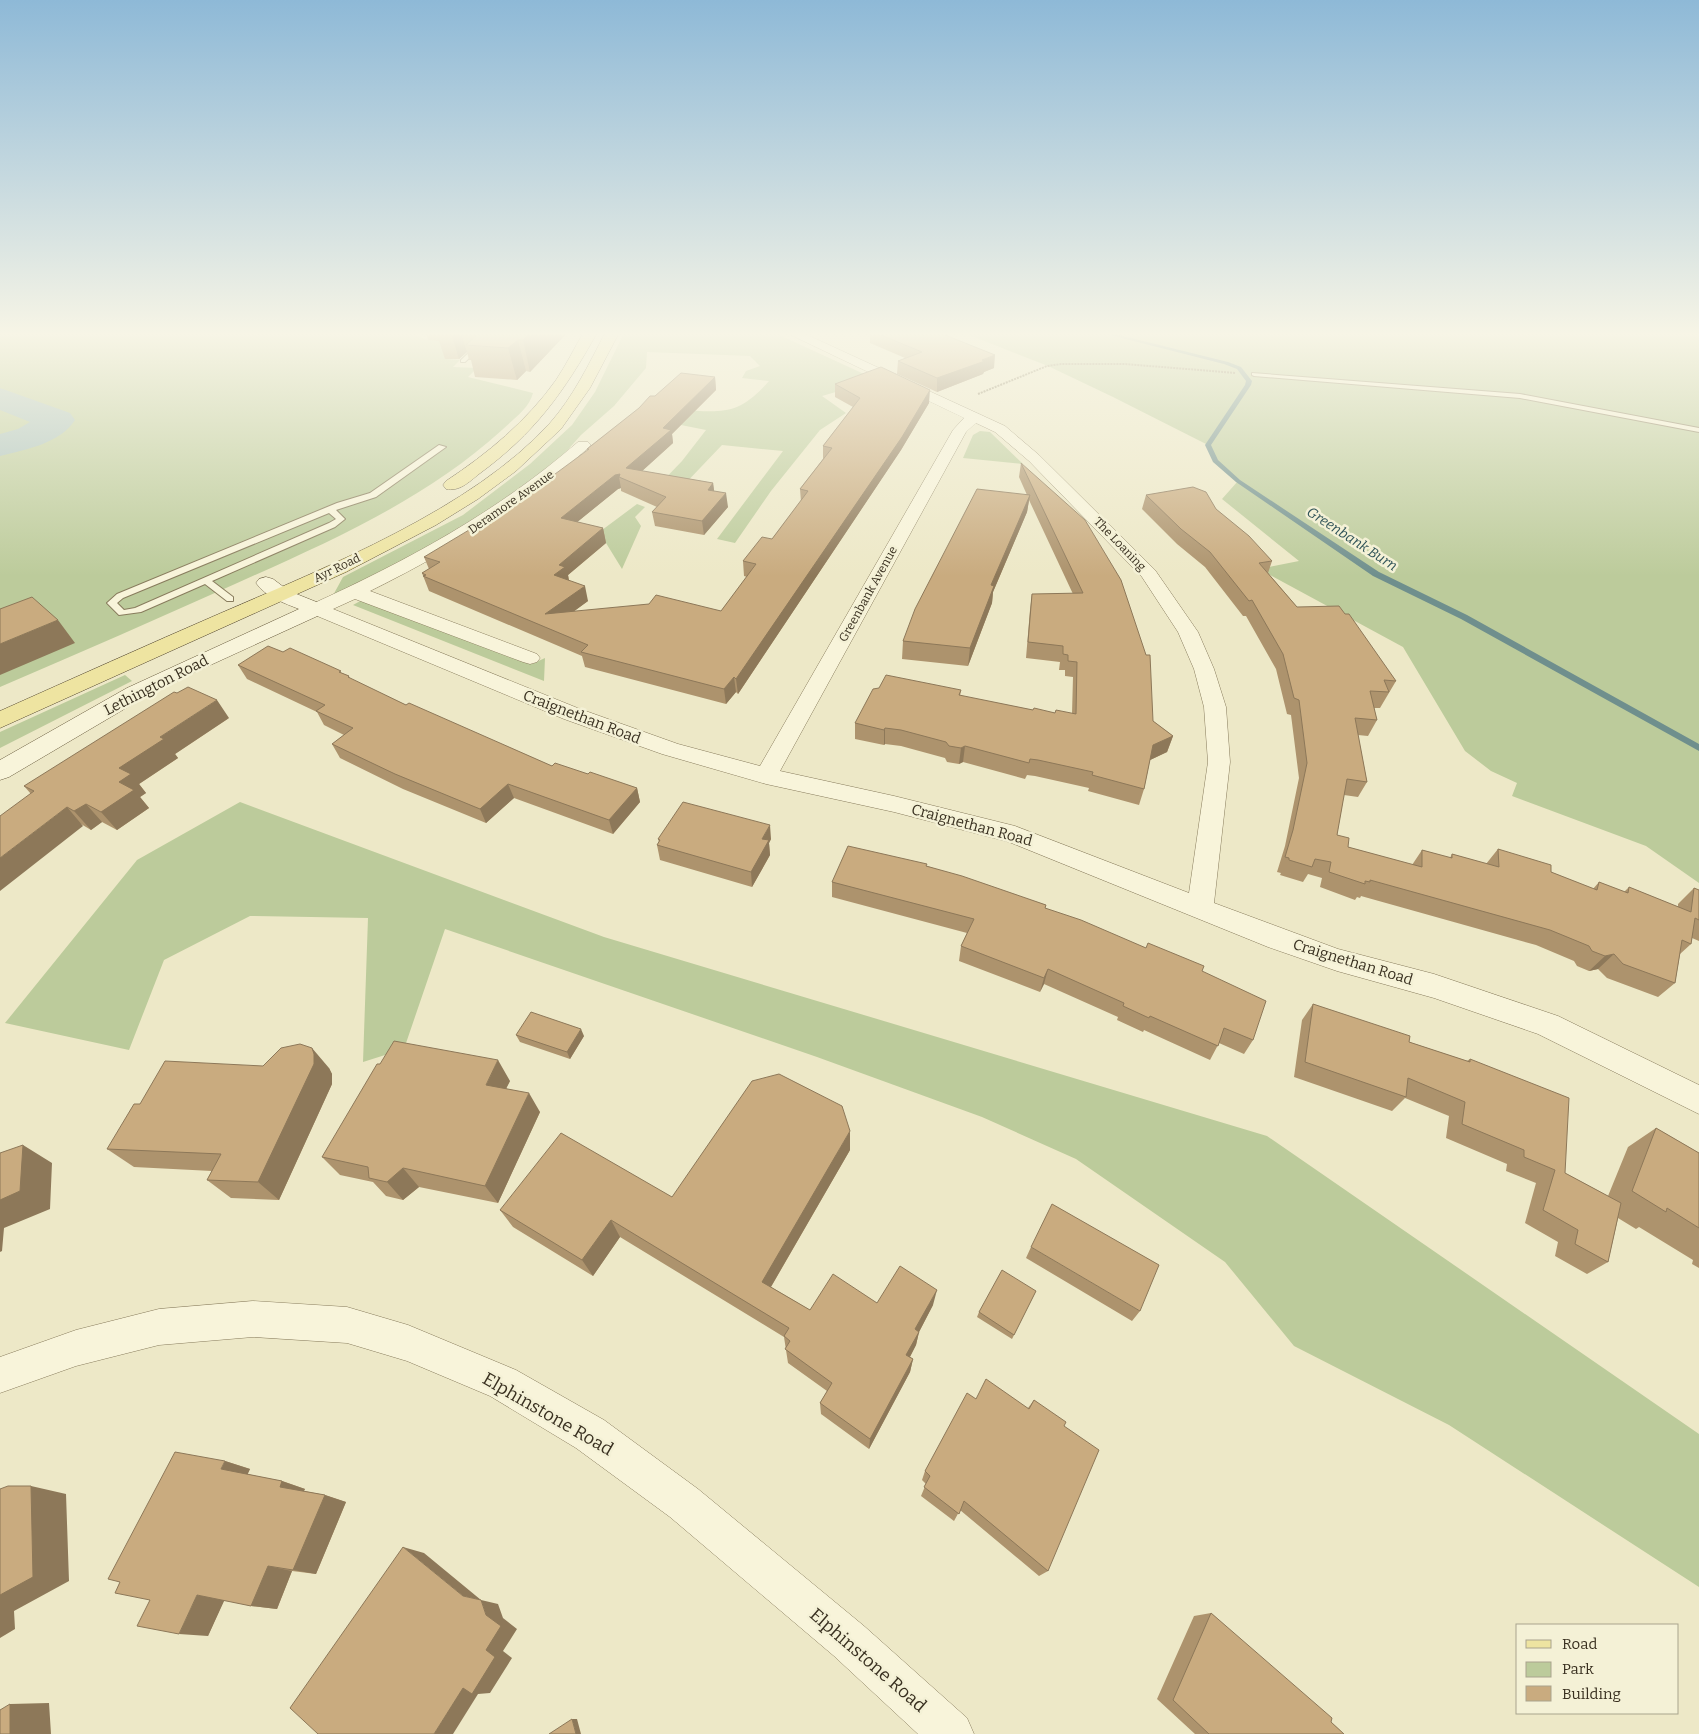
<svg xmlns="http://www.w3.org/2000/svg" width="1699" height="1734" viewBox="0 0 1699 1734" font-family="Bitter,serif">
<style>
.green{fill:#bccb9b}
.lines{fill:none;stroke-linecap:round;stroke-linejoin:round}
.stream{fill:#6f8f8d;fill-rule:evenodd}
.river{fill:#a8c1be;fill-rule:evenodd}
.lane-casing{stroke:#887c5d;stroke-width:2}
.street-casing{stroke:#887c5d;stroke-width:1}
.secondary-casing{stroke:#6a5d40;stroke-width:1}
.primary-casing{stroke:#564931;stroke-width:1}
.path{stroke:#887c5d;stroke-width:2;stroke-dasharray:2 1;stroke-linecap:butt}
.lane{fill:#f8f4da;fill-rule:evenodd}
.street{fill:#f8f4da;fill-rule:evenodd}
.secondary{fill:#f8f4da;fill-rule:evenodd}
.primary{fill:#eee4a1;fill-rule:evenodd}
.wall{fill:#ad936d}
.shaded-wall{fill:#8d7859}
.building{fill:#c9ab7f;stroke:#8d7859}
.labels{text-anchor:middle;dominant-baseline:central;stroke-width:5;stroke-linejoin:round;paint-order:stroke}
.far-street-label{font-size:12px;fill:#393020;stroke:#f4f1d6}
.far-water-label{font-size:14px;font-style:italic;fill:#305358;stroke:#f4f1d6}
.street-label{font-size:15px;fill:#393020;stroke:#f4f1d6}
.near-street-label{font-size:18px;fill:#393020;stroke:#f4f1d6}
</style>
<rect width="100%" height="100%" fill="#ede8c7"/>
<path class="green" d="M0,333H409L428,340L462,342L446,359L460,360L453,367L477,368L468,377L533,393C529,409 513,419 502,430C425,500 329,542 235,584C157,619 79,653 0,687Z
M624,333H775L877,380L822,396L846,413L820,430L771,491L735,543L717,539L783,451L722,445L680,489L658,486L682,461L706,430L671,423L680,410C723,412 738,416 769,381L742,378L746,371L760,366L750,356L647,352L646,368L614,406L581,435L557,462L514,495L439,543L331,599L343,577L463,515L530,464L572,425L595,392Z
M964,333H1699V883L1646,846L1512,796L1517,783L1491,771L1465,751L1403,647L1259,569L1299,561L1222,499L1238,481L1215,461L1208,445L1113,397L1048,366Z
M980,431L990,432L1023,464L963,458L973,435Z
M637,504L645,507L635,517L641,526L622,569L606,543L590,539Z
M362,600L532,664L545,658L544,681L353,605Z
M125,675L132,681L0,748V732Z
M240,802L604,937L1267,1136L1699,1434V1587L1449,1425L1294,1346L1225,1262L1076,1159L982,1117L817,1057L445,929L404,1049L363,1062L368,918L250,916L164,960L129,1050L5,1023L137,860Z"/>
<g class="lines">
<path class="stream" d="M1102,333H1111L1228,362L1241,367L1252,381L1251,385L1211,445L1218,460L1240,480L1379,572L1467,615L1699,744V751L1461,619L1373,576L1236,482L1213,462L1205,445L1245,385L1246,381L1237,369L1224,364Z"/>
<path class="river" d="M0,388L70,413L75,420C59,444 27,449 0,456V434L18,429L30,422L0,410Z"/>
<g class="lane-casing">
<path id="lane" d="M477,345L482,346L465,362H461V360Z
M1252,373L1520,394L1699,428V432L1520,398L1254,376L1252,375Z
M439,445L446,447L376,497L336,510L345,519L335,527L212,581L233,597V601H227L205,584L141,612L119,615L107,603L117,594L337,503L370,493ZM329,513L336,519L329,523L135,608L124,610L117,603L123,598Z"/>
</g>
<g class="street-casing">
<path id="street" d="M787,333H803L1005,426L1039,455L1155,570L1198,632L1214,669L1226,707L1230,762L1214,903L1338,949L1434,974L1558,1016L1699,1085V1114L1538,1034L1434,998L1337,971L1268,947L1009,842L894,812L766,784L662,754L564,719L310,613L308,609L310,605C407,561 497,512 578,442H588L591,445L588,448C522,507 449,552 370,591L537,654L540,658L537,662L530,664L523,662L355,599L333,609L580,709L678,744L760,766L953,430L964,418ZM976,423L995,432L1029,461L1142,577L1178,632L1194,669L1204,707L1208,762L1189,893L1015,826L894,796L780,771L966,432Z
M253,1301L347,1307L408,1325L516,1370L604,1420L698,1489L864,1626L967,1718L974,1734H918L834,1656L670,1517L576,1448L490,1396L407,1361L347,1343L253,1337L159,1345L76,1366L0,1393V1357L76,1330L159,1309Z"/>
</g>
<g class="secondary-casing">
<path id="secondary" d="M266,577L273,579L289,591L324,605L327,609L324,613L193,673L143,698L9,777L0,780V760L127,688L299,609C284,603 266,597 256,583L259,579Z"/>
</g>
<g class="primary-casing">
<path id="primary" d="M583,333H597C564,392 535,433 479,474C469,482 459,492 446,489L443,485L446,481C487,454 527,421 556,380C566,365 574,349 583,333Z
M605,333H619L590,388L561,429L516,471L478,499L436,525L346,572L0,728V711C74,678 147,645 221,613C327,567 472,509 550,423C573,397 589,364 605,333Z"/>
</g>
<path class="path" d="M978,394L1047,366L1061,364H1125L1236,373"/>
<use href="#lane" class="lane"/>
<use href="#street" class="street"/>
<use href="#secondary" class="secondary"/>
<use href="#primary" class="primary"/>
</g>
<path class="wall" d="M426,333H567L530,372L526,371L517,380L475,377L471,360H469L467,352L459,359H445L439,341L428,340Z
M870,333H940L994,368L984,372L983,374L937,392L897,374L898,361L905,358L870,343Z
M715,377L716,390L672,434L673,443L642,471L713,483L714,491L728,507L704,535L655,526L652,512L657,507L621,491V488L618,489L577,522L603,528L606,543L568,575L569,580L588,601L574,611H721L747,577L744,576L743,561L772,539L801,502L800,489L823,459V446L853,407L835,397V384L929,403L901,450L738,694L736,692L726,704L585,667L582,656L429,591L422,573L429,569L424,557L475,533L588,451L587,449L655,396Z
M1021,463L1153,721L1173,736L1167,752L1150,760L1144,789L1139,805L1088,791L1089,788L1035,776L1027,775L1025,779L963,762L959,764L947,762L945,758L901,746L885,744L884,745L855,739V723L961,690L960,696L1033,710L1055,713L1072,714L1073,677L1065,676V670H1059L1060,662L1026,658L1030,610L1032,594H1073L1029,500L1027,512L993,592L992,603L968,666L902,659L903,641L1027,495L1019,477Z
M1146,495L1216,509L1272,561L1268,573L1297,607L1345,614L1396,681L1380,708H1374L1377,720L1368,736L1358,735L1367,782L1358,797L1344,795L1337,835L1348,847L1412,865L1422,850L1450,858L1452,854L1486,864L1498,849L1551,872L1593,889L1599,882L1624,892L1629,887L1678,907V904L1694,888L1699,890V941L1692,938L1691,944L1680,954L1675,983L1658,997L1607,978L1598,969L1589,971L1577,966L1574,961L1536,945L1361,896L1360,898L1357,897L1355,900L1320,887L1322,878L1308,874L1303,882L1280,875L1281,873L1277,872L1285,846L1299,778L1291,715L1287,714L1276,669L1246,616H1243L1205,567L1177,544L1142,509Z
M283,652L342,673L349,676L350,679L406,705L552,766L588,774L637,788L640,802L613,834L514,798L486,823L403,789L340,758L332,744L344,735L324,725L317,712L247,679L238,665Z
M229,718L175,754L178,758L139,784L146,793L140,797L149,808L117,830L102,822L91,830L31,794L24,786Z
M658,839H771L769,843L770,855L752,887L660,860L657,845L659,842Z
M927,866L1046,905L1045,908L1202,971L1253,1040L1244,1054L1219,1043L1210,1060L1144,1030L1143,1032L1117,1020L1118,1017L1044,984L1040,992L959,961L961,946L967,933L832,897V882Z
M1313,1004L1409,1042L1467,1061L1470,1059L1565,1173L1608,1196L1628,1147L1656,1128L1699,1153V1268L1692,1264L1693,1260L1639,1227L1636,1229L1618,1218L1608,1262L1587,1274L1555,1256L1558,1242L1525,1223L1536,1183L1506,1171L1507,1164L1446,1138L1449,1116L1405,1098L1392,1111L1294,1077L1302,1020Z
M516,1035L584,1036L570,1059L520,1042Z
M329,1068L332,1074V1084L279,1200L231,1198L207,1180L212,1171L134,1167L107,1149L140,1104Z
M510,1081L506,1088L540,1112L498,1203L419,1187L403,1200L386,1196L373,1182L340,1175L322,1157Z
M850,1150L771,1287L810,1310L877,1303L933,1305L919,1332L916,1345L910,1357L913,1359L910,1372L869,1449L821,1414L820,1403L827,1391L788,1363L784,1337L620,1237L593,1276L513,1227L500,1210L672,1197Z
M1031,1247L1140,1311L1132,1321L1026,1258Z
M1036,1291L1012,1339L977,1317L979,1312Z
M976,1399L1028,1408L1034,1400L1064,1426L1048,1571L1039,1576L960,1510L954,1521L921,1496L926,1484L922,1480L925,1471Z
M225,1461L250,1469L247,1474L282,1481L305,1489L304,1491L325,1495L346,1502L316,1574L292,1571L277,1609L251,1606L224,1600L208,1636Z
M1211,1613L1331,1722L1344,1734H1195L1157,1699L1194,1616Z"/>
<path class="shaded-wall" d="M451,333H461L467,352L459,359Z
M530,333H567L530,372L523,340Z
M518,340L526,371L517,380L508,348Z
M995,355L994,368L984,372L983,374L937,392V378Z
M715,377L716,390L672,434L673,443L630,482L626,468L663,428Z
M930,390L929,403L901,450L738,694L736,679Z
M620,474L619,477L621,488L618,489L565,532L561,518L615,475Z
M713,483L715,497L708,490Z
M726,493L728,507L704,535L702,521Z
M1030,495L1027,512L993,592L992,603L968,666L970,648L991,585Z
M603,528L606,543L568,575L569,582L554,575L559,565Z
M585,586L588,601L550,629L545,614Z
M58,620L75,643L0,675V644Z
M734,677L736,692L726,704L724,689Z
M217,700L229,718L175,754L178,758L139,784L146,793L140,797L149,808L117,830L101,812L119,782V768L160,737Z
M885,728V744L884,745V730Z
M1173,736L1167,752L1148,761L1153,745Z
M965,746L963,762L959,764L961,748Z
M508,784L514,798L486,823L480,809Z
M637,788L640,802L613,834L609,820Z
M86,804L102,822L91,830L74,811Z
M67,807L83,826L0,891V858Z
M770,825L771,839L769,843L770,855L752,887L751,872L762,839Z
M1614,954L1598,969L1589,971L1605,956Z
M1048,969L1044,984L1040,992L1044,978Z
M581,1029L584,1036L570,1059L567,1052Z
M312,1048L329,1068L332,1074V1084L279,1200L258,1182Z
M498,1060L510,1081L498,1105L486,1085Z
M529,1093L540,1112L498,1203L485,1186Z
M850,1131V1150L765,1297L762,1282Z
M23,1145L52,1163L50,1209L4,1228L2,1251L0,1252V1200Z
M403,1168L419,1187L403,1200L387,1182Z
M611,1220L620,1237L593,1276L582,1260Z
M937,1290L933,1305L919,1332L916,1345L904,1368L906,1355L915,1329Z
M913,1359L910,1372L869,1449L870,1439Z
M225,1461L250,1469L246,1478L221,1469Z
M282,1481L305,1489L302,1494L280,1487Z
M31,1486L66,1494L69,1581L14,1611L15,1629L0,1638V1595Z
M325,1495L346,1502L316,1574L293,1570Z
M403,1547L424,1553L481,1600L463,1596Z
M268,1566L292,1571L277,1609L251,1606Z
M197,1595L225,1599L208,1636L179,1634Z
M481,1600L498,1604L503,1618L517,1629L503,1651L512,1658L490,1693L478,1694L453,1734H434L486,1650V1615Z
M49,1703L51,1734H10V1704Z
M572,1719H577L581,1734H576Z"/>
<path class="building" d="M479,333H530L523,340H518L508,348L466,345Z
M876,333H940L995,355L982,360L985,361L937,378L898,361L922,352Z
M881,367L930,390L902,437L736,679L734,677L724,689L581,652L588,645L423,576L426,575L422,573L440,562L424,557L469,530L475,533L589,449H587L639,408L650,396H655L681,373L715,377L663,428L671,430L626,468L713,483L708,490L726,493L702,521L652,512L666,497L619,477L620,474L615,475L561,518L603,528L559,565L565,567L554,575L585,586L545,614L649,604L656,595L721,611L756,564L743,561L762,537L772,539L808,491L800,489L832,448L823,446L860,398L835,384Z
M1021,463L1085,520L1121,580L1146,655H1150L1153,721L1173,736L1153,745L1144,789L1092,775L1093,772L1038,760L1030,759L1029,763L965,746L961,748L949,746L946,742L901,730L885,728L884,730L855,723L873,689L879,688L886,675L961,690L959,695L1033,710L1034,708L1055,713L1056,710L1076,714L1077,662L1068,661V655L1063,654V646L1028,642L1032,594L1083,593Z
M1193,487L1206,492L1216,509L1249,536L1272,561L1259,563L1297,607L1339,606L1345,614H1349L1396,681L1384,680L1389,692L1370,691L1377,720L1355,718L1367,782L1347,779L1337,835L1349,838L1348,847L1422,867V850L1452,858V854L1499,867L1498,849L1551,865V872L1597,890L1599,882L1628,893L1629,887L1691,912L1694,888L1699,890V920L1695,918L1691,944L1682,940L1675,983L1623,964L1614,954L1605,956L1592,951L1589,946L1550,930L1370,880V882L1365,881V884L1329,872L1331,862L1315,859L1312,867L1289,860V858L1285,857L1293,830L1307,763L1299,700L1294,698L1283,654L1252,600L1249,601L1210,552L1181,529L1146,495Z
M977,489L1030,495L991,585L994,586L970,648L903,641L915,609Z
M32,597L58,620L0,644V609Z
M268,646L283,652L290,648L341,671L339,672L349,676L348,677L406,705L409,703L552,766L555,763L588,774L590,772L637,788L609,820L508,784L480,809L395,774L332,744L353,728L316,711L325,705L238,665Z
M188,687L217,700L160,737L164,739L119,768L131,774L119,782L134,790L101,812L86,804L74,811L67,807L0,858V816L34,791L24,786L174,692L177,693Z
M683,802L770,825L762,839L769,840L751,872L657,845L660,840L658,839Z
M848,846L927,864L926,866L962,876L1046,905L1045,908L1081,920L1146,948L1148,943L1204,966L1202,971L1266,1001L1253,1040L1224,1028L1218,1046L1150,1016L1149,1018L1123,1006L1124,1003L1048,969L1044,978L961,946L974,919L832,882Z
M1313,1004L1410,1036L1409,1042L1470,1062V1059L1569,1098L1565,1173L1621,1203L1608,1262L1575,1244L1578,1230L1543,1210L1555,1170L1524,1157V1150L1462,1124L1465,1102L1408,1078L1406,1097L1305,1062Z
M531,1012L581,1029L567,1052L516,1035Z
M394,1041L498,1060L486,1085L529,1093L485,1186L403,1168L387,1182L369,1178L368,1167L322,1157L377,1064H380Z
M300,1044L312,1048L314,1054V1064L258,1182L207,1180L221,1154L107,1149L134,1104H140L165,1061L263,1066L281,1048Z
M779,1074L842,1106L850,1131L762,1282L810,1310L833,1274L877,1303L900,1266L937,1290L915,1329L919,1332L906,1355L913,1359L870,1439L820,1403L832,1383L785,1349L790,1341L784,1336L789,1328L611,1220L582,1260L500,1210L561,1133L672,1197L752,1081Z
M1656,1128L1699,1153V1228L1667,1208L1666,1212L1632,1191Z
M23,1145L20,1191L0,1200V1153Z
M1052,1204L1159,1265L1140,1311L1031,1247Z
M1002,1270L1036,1291L1014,1335L979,1312Z
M986,1379L1029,1409L1034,1400L1066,1422L1064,1426L1099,1450L1048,1571L964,1501L959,1514L924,1487L930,1476L925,1471L967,1393L976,1399Z
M175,1452L225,1461L221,1469L282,1481L280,1487L325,1495L293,1570L268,1566L251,1606L197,1595L179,1634L137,1626L150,1600L115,1593L120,1582L108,1579Z
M8,1486H31L33,1577L0,1595V1489Z
M403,1547L463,1596L481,1600L486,1615L501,1626L486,1650L495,1657L472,1694L463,1688L434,1734H318L290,1708Z
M1211,1613L1332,1718L1331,1722L1344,1734H1209L1173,1700Z
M10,1704V1734H0V1710Z
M572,1719L576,1734H549Z"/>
<linearGradient id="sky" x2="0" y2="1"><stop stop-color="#8eb9d7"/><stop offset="0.58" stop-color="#f7f5e6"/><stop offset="1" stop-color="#f7f5e6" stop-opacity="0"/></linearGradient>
<rect width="1699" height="576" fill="url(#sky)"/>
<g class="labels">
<g class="far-street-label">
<text transform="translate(511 502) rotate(-35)">Deramore Avenue</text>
<text transform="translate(1120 544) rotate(46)">The Loaning</text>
<text transform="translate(337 568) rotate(-26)">Ayr Road</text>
<text transform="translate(868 594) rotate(-61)">Greenbank Avenue</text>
</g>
<g class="far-water-label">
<text transform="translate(1352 539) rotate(33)">Greenbank Burn</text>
</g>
<g class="street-label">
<text transform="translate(156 685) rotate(-27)">Lethington Road</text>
<text transform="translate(582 717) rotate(21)">Craignethan Road</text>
<text transform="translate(972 825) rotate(15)">Craignethan Road</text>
<text transform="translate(1353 962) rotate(17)">Craignethan Road</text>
</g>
<g class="near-street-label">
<text transform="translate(548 1414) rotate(30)">Elphinstone Road</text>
<text transform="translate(868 1660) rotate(41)">Elphinstone Road</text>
</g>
</g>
<rect x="1516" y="1624" width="162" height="90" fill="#f4f1d6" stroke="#a9a48d"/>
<rect x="1526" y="1640" width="25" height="8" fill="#eee4a1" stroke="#a9a48d"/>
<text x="1562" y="1649" font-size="15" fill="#393020">Road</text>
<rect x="1526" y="1662" width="25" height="15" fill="#bccb9b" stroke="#a9a48d"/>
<text x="1562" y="1674" font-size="15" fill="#393020">Park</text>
<rect x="1526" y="1686" width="25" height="15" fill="#c9ab7f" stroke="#a9a48d"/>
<text x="1562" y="1699" font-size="15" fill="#393020">Building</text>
</svg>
